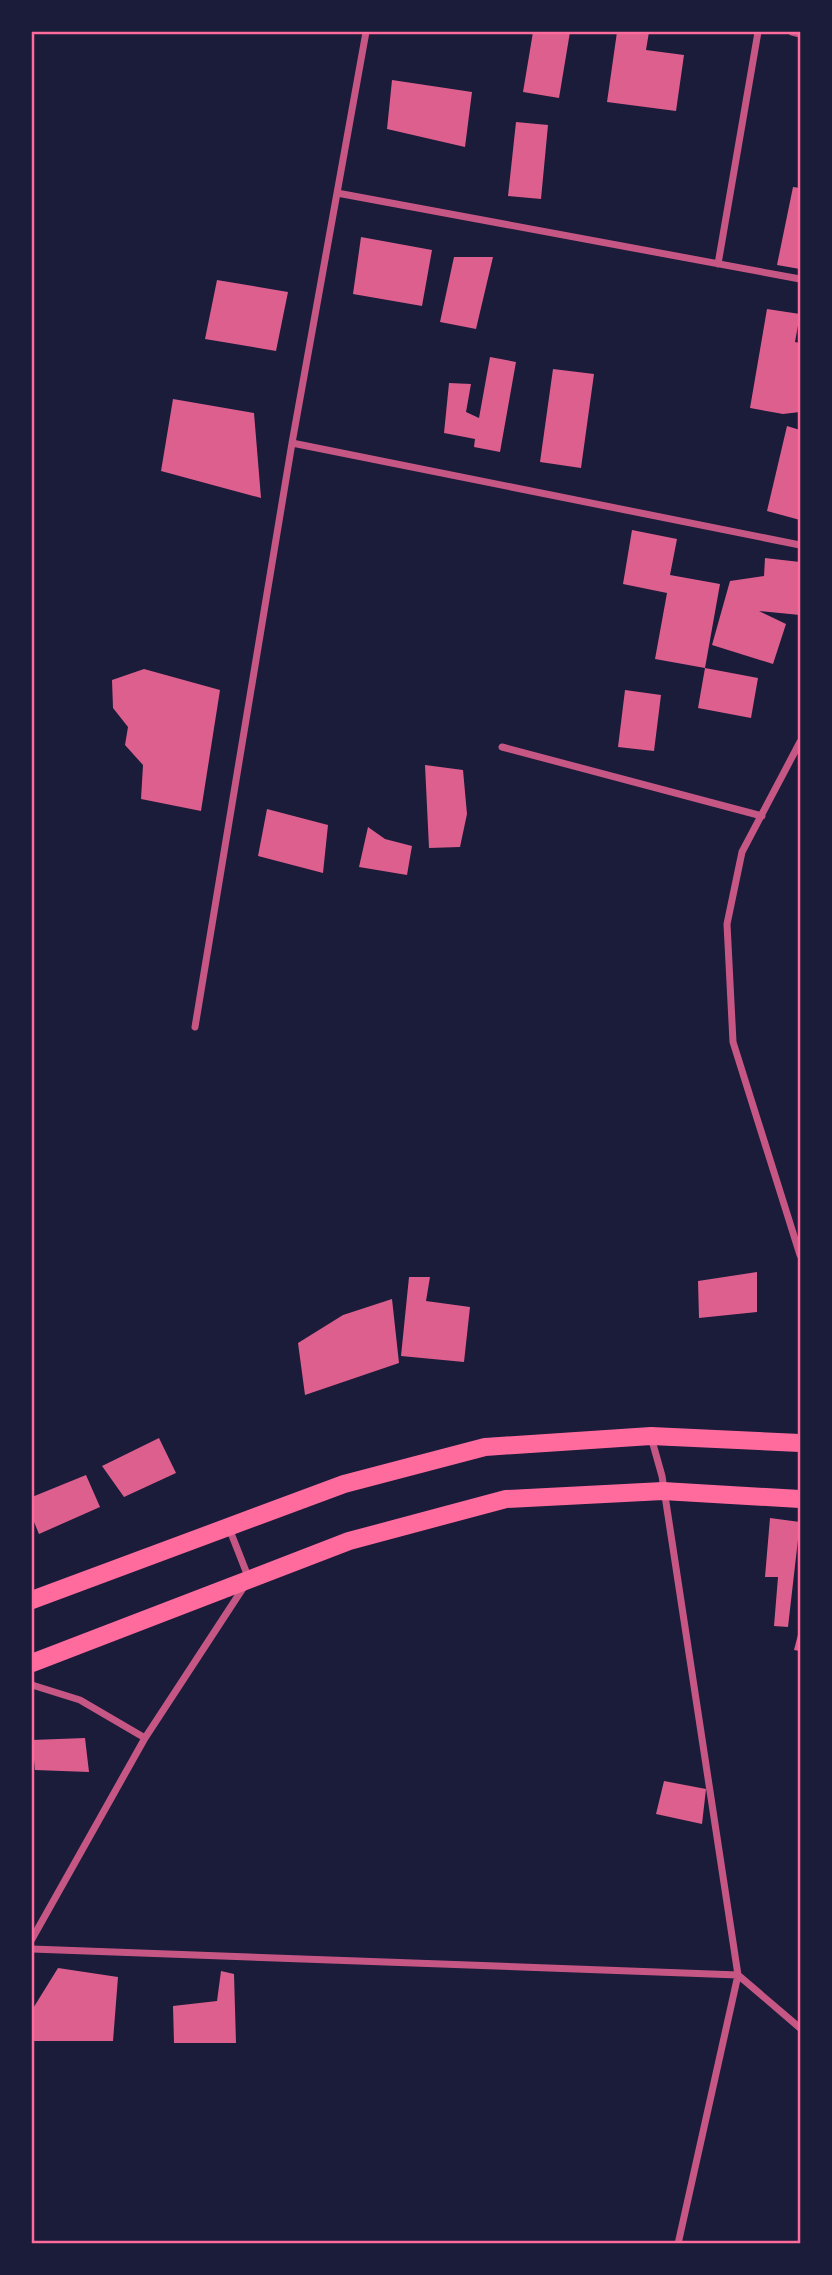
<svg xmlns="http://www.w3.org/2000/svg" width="832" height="2275" viewBox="0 0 832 2275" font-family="Montserrat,sans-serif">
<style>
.building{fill:#dd5f8e}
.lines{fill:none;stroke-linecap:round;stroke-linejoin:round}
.minor{stroke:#c65784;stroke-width:7}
.primary{stroke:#ff6b9d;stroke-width:18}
.neatline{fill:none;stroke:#ff6b9d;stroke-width:2.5}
</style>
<rect width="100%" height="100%" fill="#1b1b3a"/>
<path class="building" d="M533,32H570L559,98L523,92Z
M617,32H649L646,50L684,55L676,111L607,102Z
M392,80L472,92L465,147L387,129Z
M516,122L548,125L541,199L508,196Z
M793,187L800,188V269L777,265Z
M361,237L432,250L422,306L353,294Z
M454,257H493L476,329L440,322Z
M217,280L288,292L276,351L205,339Z
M767,309L800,314L795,342L800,343V412L783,414L750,408Z
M490,357L516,362L500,452L474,447L475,439L444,433L449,383L471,384L466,412L479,418Z
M553,369L594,374L581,468L540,462Z
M173,399L254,413L261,498L161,471Z
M787,426L800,430V520L767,511Z
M632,530L677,539L670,575L720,584L705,668L655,659L667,593L623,584Z
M765,558L800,562V615L759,611L786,624L773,664L712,645L730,581L764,576Z
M705,668L758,678L751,718L698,708Z
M144,669L220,690L201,811L141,799L143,765L125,745L128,727L113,708L112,680Z
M625,690L661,695L654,751L618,747Z
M425,765L463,770L467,814L460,847L429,848Z
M267,809L328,825L323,873L258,856Z
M368,827L385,839L412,846L407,875L359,867Z
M757,1272V1312L699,1318L698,1281Z
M409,1277H430L426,1301L470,1307L464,1362L401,1356Z
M392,1299L399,1363L305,1395L298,1343L343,1315Z
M159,1438L176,1473L124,1497L102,1466Z
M86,1475L100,1507L39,1534L32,1517V1497Z
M770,1518L800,1522L788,1627L774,1626L778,1577H765Z
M800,1627V1651L794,1650Z
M85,1738L89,1772L35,1770L32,1740Z
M664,1781L706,1789L702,1824L656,1814Z
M58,1968L118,1977L113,2041H32V2010Z
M221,1971L234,1974L236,2043H174L173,2006L217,2001Z"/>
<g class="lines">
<path class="minor" d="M792,32L800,34
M337,193L800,279
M718,264L758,32
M292,443L800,545
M800,742L742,852L727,924L733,1042L800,1255
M502,747L762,816
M195,1027L292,443L366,32
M651,1437L662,1476L738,1975L678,2244
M32,1685L80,1700L145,1738
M32,1939L145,1738L249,1579L229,1528
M32,1949L738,1975L800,2028"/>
<path class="primary" d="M32,1600L344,1484L485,1447L651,1436L800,1443
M32,1663L349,1541L506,1499L663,1491L800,1499"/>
</g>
<rect width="832" height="2275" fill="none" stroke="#1b1b3a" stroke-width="66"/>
<rect x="33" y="33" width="766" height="2209" class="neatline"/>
</svg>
